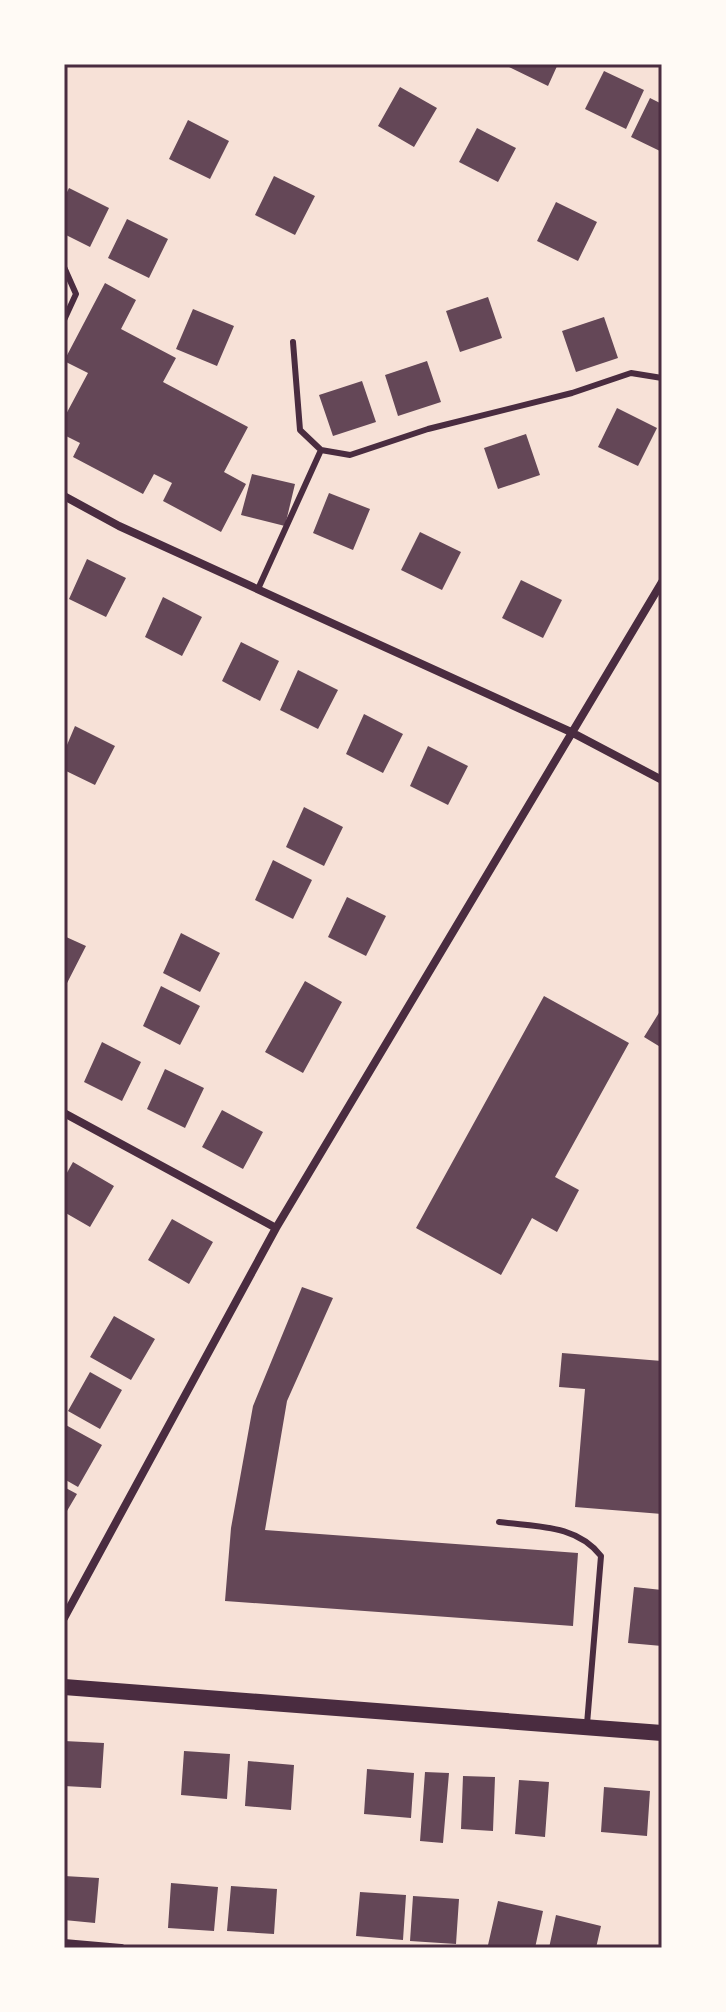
<svg xmlns="http://www.w3.org/2000/svg" width="726" height="2012" viewBox="0 0 726 2012" font-family="'Roboto Serif',serif">
<style>
.building{fill:#644757}
.lines{fill:none;stroke-linecap:round;stroke-linejoin:round}
.service{stroke:#4a2c40;stroke-width:6}
.minor{stroke:#4a2c40;stroke-width:8}
.secondary{stroke:#4a2c40;stroke-width:16}
.neatline{fill:none;stroke:#4a2c40;stroke-width:3}
</style>
<rect width="100%" height="100%" fill="#f7e1d7"/>
<path class="building" d="M503,64H558L548,86Z
M604,71L644,90L626,129L585,109Z
M400,87L437,108L414,147L378,126Z
M650,98L662,104V152L631,137Z
M188,120L229,141L210,179L169,159Z
M477,128L516,148L498,182L459,162Z
M274,176L315,196L295,235L255,215Z
M69,188L109,208L90,247L64,234V198Z
M556,202L597,222L578,261L537,241Z
M127,219L168,239L149,278L108,258Z
M105,283L136,300L121,329L176,358L163,382L248,427L224,472L246,484L221,532L163,501L172,483L154,474L143,494L73,457L80,443L64,435V418L88,373L64,361Z
M488,297L502,338L460,352L446,311Z
M193,309L234,326L217,366L176,349Z
M604,317L618,358L576,372L562,331Z
M427,361L441,402L398,416L385,375Z
M362,381L376,422L333,436L319,395Z
M617,408L657,428L638,466L598,447Z
M526,434L540,475L498,489L484,448Z
M252,474L295,484L285,526L241,515Z
M329,493L370,509L353,550L313,533Z
M420,532L461,552L442,590L401,570Z
M87,559L126,578L106,617L69,599Z
M521,580L562,600L543,638L502,618Z
M163,597L202,617L182,656L145,637Z
M241,642L279,661L260,701L222,681Z
M298,670L338,690L318,729L280,710Z
M364,714L403,734L383,773L346,754Z
M75,726L115,746L95,785L64,770V752Z
M428,746L468,766L448,805L410,786Z
M304,807L343,827L324,866L286,847Z
M273,860L312,880L293,919L255,900Z
M347,897L386,916L366,956L328,937Z
M181,933L220,953L200,992L163,973Z
M64,936L86,946L64,989Z
M305,981L342,1002L303,1073L265,1052Z
M161,986L200,1006L180,1045L143,1026Z
M544,996L629,1043L555,1177L579,1190L557,1232L532,1218L501,1275L416,1228Z
M662,1008V1048L644,1037Z
M102,1042L141,1062L122,1101L84,1082Z
M165,1069L204,1088L185,1128L147,1109Z
M222,1110L263,1132L243,1169L202,1147Z
M73,1162L114,1186L90,1227L64,1212V1178Z
M172,1219L213,1242L189,1284L148,1260Z
M302,1287L333,1298L287,1401L265,1530L578,1553L573,1626L225,1601L231,1528L253,1406Z
M114,1316L155,1339L131,1380L90,1357Z
M562,1353L662,1361V1514L575,1507L585,1389L559,1387Z
M90,1372L122,1390L100,1429L68,1411Z
M64,1424L102,1445L78,1487L64,1479Z
M64,1487L77,1494L64,1516Z
M634,1587L662,1590V1646L628,1643Z
M64,1741L104,1743L101,1788L64,1786Z
M184,1751L230,1754L227,1799L181,1795Z
M248,1761L294,1765L291,1810L245,1806Z
M367,1769L414,1773L411,1818L364,1814Z
M425,1772L449,1773L443,1843L420,1841Z
M463,1776L495,1777L493,1831L461,1829Z
M519,1780L549,1782L545,1837L515,1834Z
M604,1787L650,1791L647,1836L601,1832Z
M64,1876L99,1878L95,1923L64,1920Z
M171,1883L218,1887L214,1931L168,1928Z
M231,1886L277,1889L274,1934L227,1931Z
M360,1892L406,1895L403,1940L356,1936Z
M413,1896L459,1899L456,1944L410,1941Z
M498,1901L543,1911L535,1948H504L488,1945Z
M556,1915L601,1926L596,1948H549Z"/>
<g class="lines">
<path class="service" d="M64,267L76,294L64,320
M293,342L300,430L321,450L350,455L428,429L572,393L631,373L662,378
M258,589L321,450
M499,1522C536,1527 576,1524 601,1556L587,1724"/>
<path class="minor" d="M64,496L119,526L571,732L662,780
M64,1113L276,1228
M64,1618L276,1228L662,582
M64,1943L121,1948"/>
<path class="secondary" d="M64,1687L662,1733"/>
</g>
<rect width="726" height="2012" fill="none" stroke="#fffaf5" stroke-width="132"/>
<rect x="66" y="66" width="594" height="1880" class="neatline"/>
</svg>
